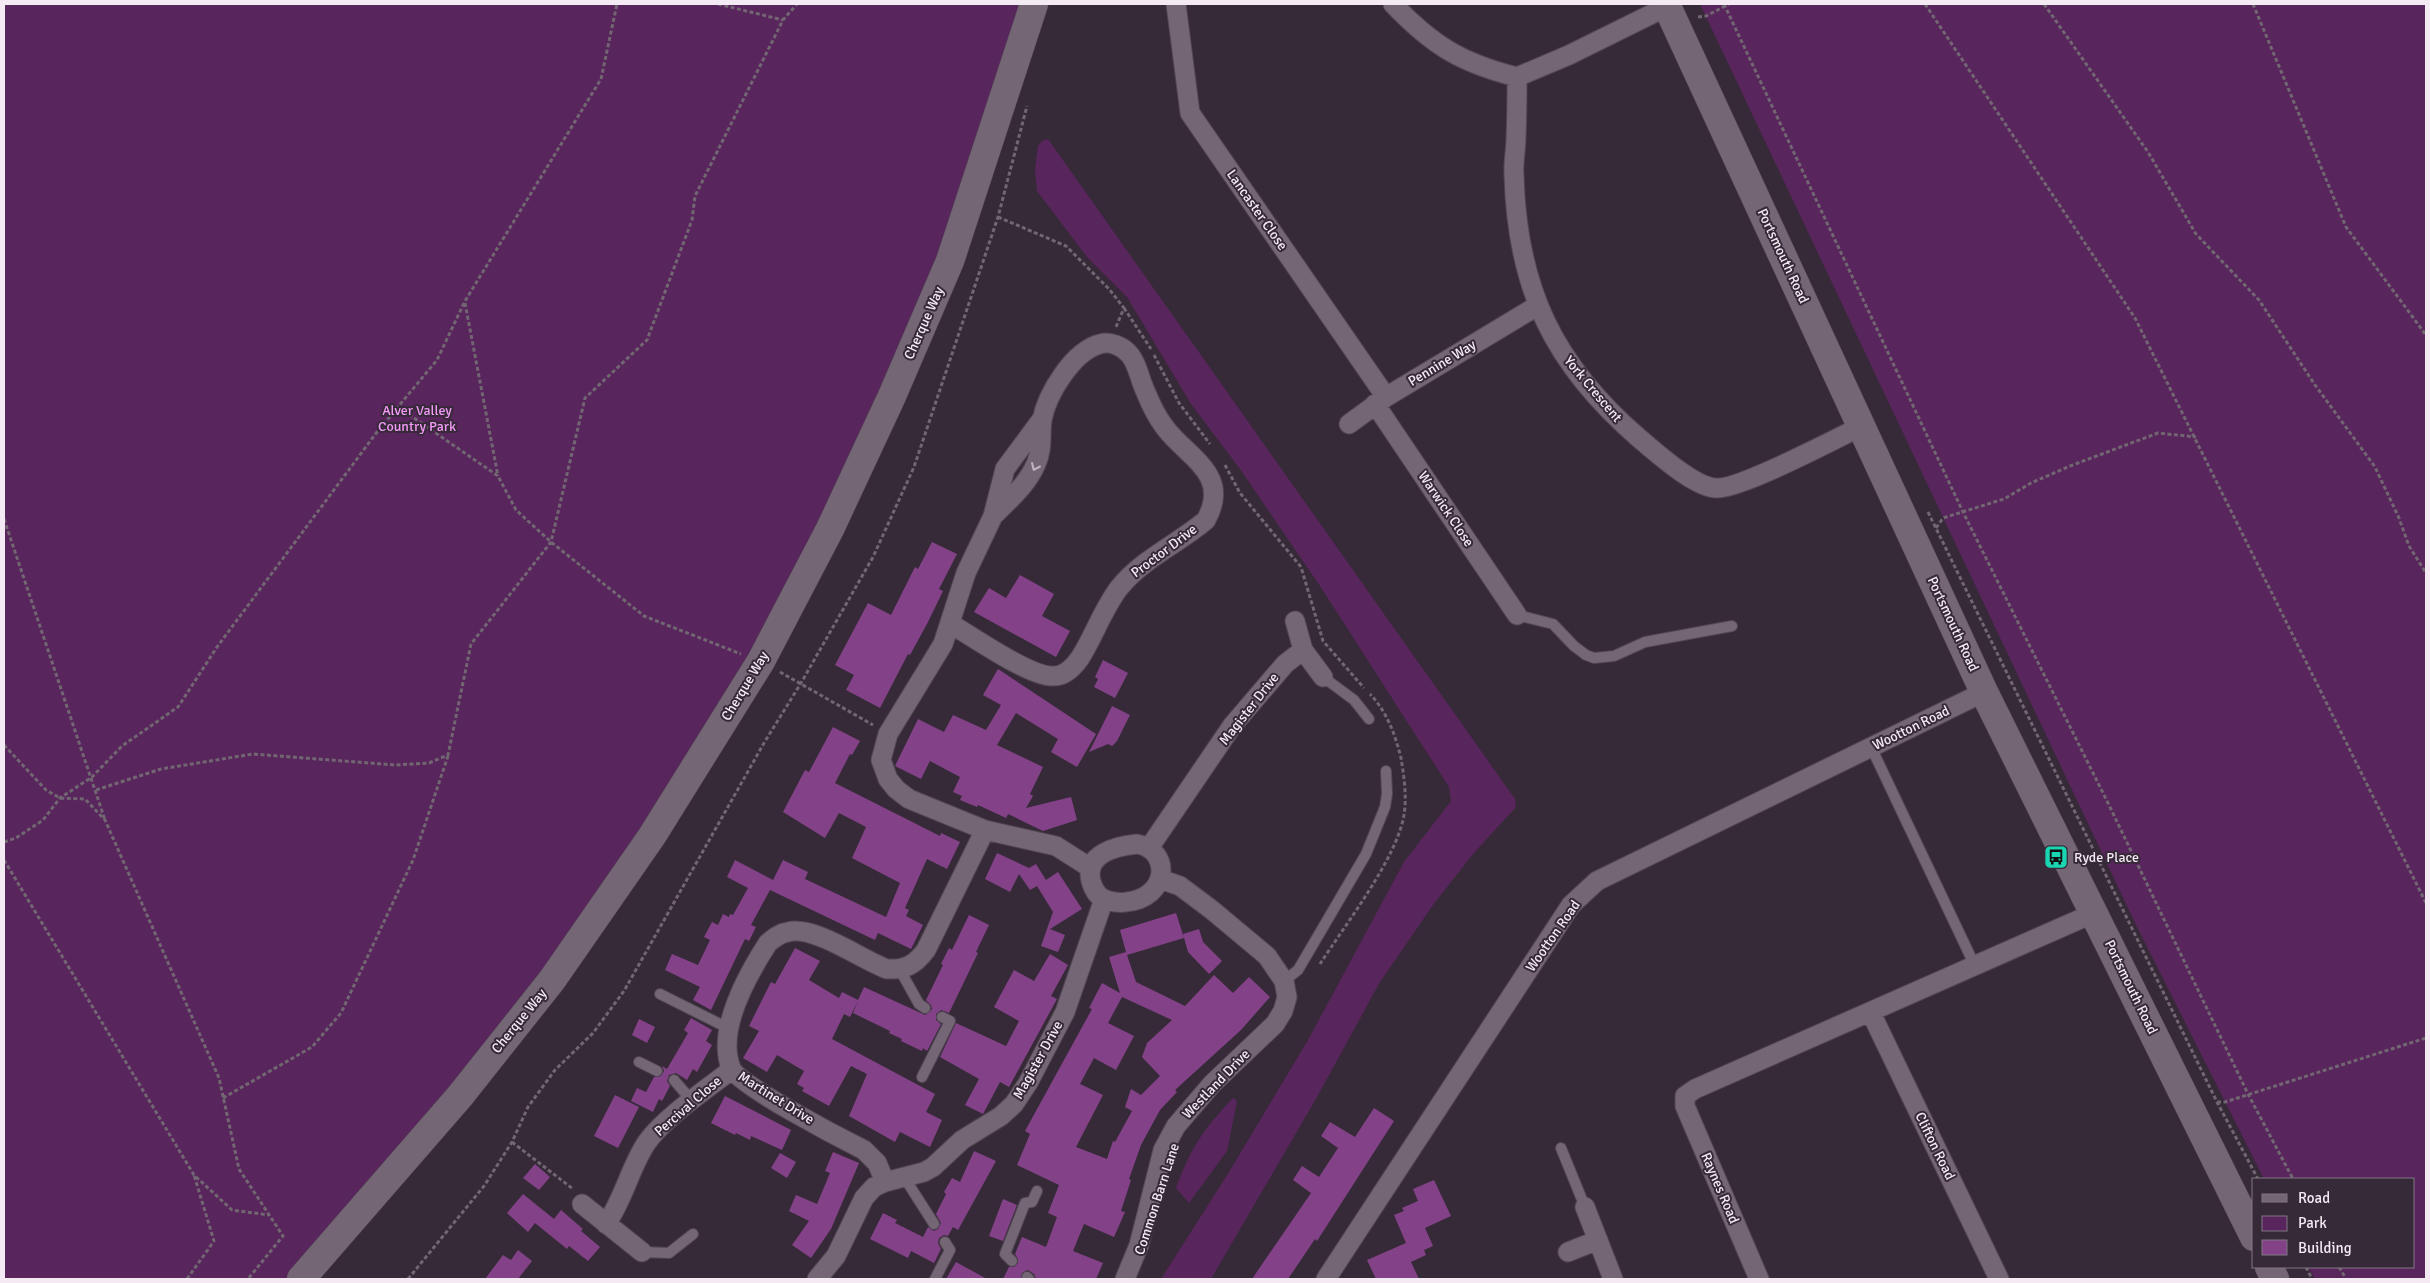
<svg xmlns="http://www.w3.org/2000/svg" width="2430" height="1283" viewBox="0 0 2430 1283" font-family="Signika,sans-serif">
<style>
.green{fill:#58255c}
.building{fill:#834288;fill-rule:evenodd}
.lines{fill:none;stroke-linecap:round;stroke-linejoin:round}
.lane-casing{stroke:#514752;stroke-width:12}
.street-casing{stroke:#514752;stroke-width:21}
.secondary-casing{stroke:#514752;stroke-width:29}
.path{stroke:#726672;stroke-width:3;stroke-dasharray:4 2.5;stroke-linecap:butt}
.lane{stroke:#746675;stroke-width:10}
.street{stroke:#746675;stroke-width:19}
.secondary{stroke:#746675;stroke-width:28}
.oneway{stroke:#c0b5c1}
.labels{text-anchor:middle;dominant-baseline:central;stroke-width:4;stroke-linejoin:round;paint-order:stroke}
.street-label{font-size:14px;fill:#f3eaf3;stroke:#372a38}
.park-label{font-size:14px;fill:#f39af8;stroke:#372a38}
.poi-label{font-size:14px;fill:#f3eaf3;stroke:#372a38;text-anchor:start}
</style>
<rect width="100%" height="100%" fill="#372a38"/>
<path class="green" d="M4,4H1033L1025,37L830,529L652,836L304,1279H4Z
M1700,4H2426V1279H2315L2308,1267H2414V1179H2264L2136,925Z
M1048,139L1515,799L1516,807L1473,854L1433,905L1380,982L1317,1097L1211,1279H1161L1229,1172L1308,1040L1404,862L1451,801L1449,787L1320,586L1240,469L1191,404L1127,297L1087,257L1037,191L1035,169L1038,146L1042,141Z
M1233,1098L1237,1101L1227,1151L1189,1203L1176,1188C1191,1147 1203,1130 1233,1098Z"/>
<path class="building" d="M932,542L957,554L939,589L943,591L928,622L910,655L908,654L880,708L846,690L854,675L835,665L868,603L891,615L915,567L918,569Z
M1020,575L1054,594L1042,616L1070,631L1056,657L974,612L989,588L1006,598Z
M1103,660L1128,673L1115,698L1094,687L1098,679L1095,677Z
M998,669L1096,734L1077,767L1051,752L1058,739L1016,713L997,745L1043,767L1030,794L1033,796L1026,808L1071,797L1077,820L1043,831L1008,814L1006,818L978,805L977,807L960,800L962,796L953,792L960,777L930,761L921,779L895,766L918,719L944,732L953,715L986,730L1001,705L983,695Z
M1112,706L1130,715L1117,741L1112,746L1108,744L1089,752Z
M833,727L860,741L852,755L850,754L835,783L940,836L941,833L960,842L947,869L927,859L905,908L909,910L906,916L923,925L911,949L878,933L875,940L770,890L751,925L756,927L749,941L745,939L711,1010L693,1000L700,987L665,970L672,954L698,965L710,940L704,937L712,922L718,925L723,914L729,917L730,914L733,915L748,888L727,877L735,860L773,880L783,860L808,872L805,879L886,917L900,883L852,858L866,827L839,813L825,838L783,812L805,770L809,772Z
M997,853L1029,868L1036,864L1046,880L1058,872L1082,909L1050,929L1065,935L1058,952L1041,946L1053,912L1037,886L1030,890L1019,874L1010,892L985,879Z
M1176,913L1184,938L1127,955L1136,982L1185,1006L1214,975L1233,993L1249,977L1270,997L1241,1030L1175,1090L1177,1092L1160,1110L1141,1145L1129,1179L1131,1180L1121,1211L1125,1212L1114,1237L1084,1224L1073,1251L1103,1263L1096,1279H1036L1034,1274L1028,1270L1022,1273L1021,1279H1003L1009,1267H1014L1018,1263V1259L1015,1254L1022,1237L1046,1247L1057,1217L1048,1213L1059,1185L1017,1165L1030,1134L1025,1131L1092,1009L1089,1008L1102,983L1120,993L1109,957L1126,952L1120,930ZM1122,997L1172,1020L1147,1043L1142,1057L1160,1076L1141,1095L1131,1089L1125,1107L1132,1111L1115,1142L1113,1141L1107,1159L1076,1147L1103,1095L1080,1084L1094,1058L1116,1070L1134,1036L1108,1023Z
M969,915L989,925L976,952L978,953L949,1013L941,1010L936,1014V1020L941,1024L927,1051L923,1048L922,1051L901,1041L902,1039L889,1033L890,1031L853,1013L858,1001L850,1017L844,1014L832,1039L935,1094L926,1112L942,1120L930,1147L900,1132L895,1142L849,1116L867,1074L851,1066L829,1106L802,1091L804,1088L797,1084L804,1071L777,1055L767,1072L743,1058L759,1031L749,1026L771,982L775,984L795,948L820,961L809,980L839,998L842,992L858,1000L864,987L925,1015L932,1009L931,1005L926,1000L943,965L941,964L949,948L952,950Z
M1199,929L1203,942L1222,961L1209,974L1188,952L1183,934Z
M1050,954L1068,965L1051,996L1057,999L1009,1087L1000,1082L983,1114L965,1105L979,1079L940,1057L956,1023L1006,1046L1019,1021L994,1007L1014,970L1034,981Z
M691,1018L712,1030L706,1041L712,1045L697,1072L693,1069L687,1080L676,1073L669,1075L667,1081L670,1086L662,1101L659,1099L653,1112L631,1101L637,1088L646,1092L654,1077L661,1076L664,1071L662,1066L667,1069L688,1033L684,1030Z
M639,1019L655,1027L647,1043L632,1035Z
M615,1095L639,1107L618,1148L594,1136Z
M725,1096L791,1130L782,1150L751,1136L750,1140L736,1133L735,1135L711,1123Z
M1374,1108L1394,1121L1317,1241L1315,1239L1288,1279H1252L1311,1193L1293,1180L1302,1166L1319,1177L1338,1148L1321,1136L1330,1122L1355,1137Z
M974,1151L996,1161L958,1230L953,1227L948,1236L944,1235L939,1238L938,1243L941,1249L934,1263L911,1251L908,1258L870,1239L883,1213L897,1220L895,1223L923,1237L928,1227L934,1231L938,1229L941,1223L936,1214L946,1194L944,1192L952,1178L960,1182Z
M833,1152L859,1163L831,1229L811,1258L792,1245L809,1221L789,1211L796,1195L817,1204L830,1173L825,1171Z
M780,1153L796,1162L787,1178L771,1168Z
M535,1164L550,1177L539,1190L523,1178Z
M1434,1180L1451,1216L1425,1228L1433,1246L1424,1250L1426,1255L1411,1262L1419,1279H1376L1367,1260L1406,1243L1394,1215L1404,1211L1402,1208L1418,1201L1413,1189Z
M523,1194L554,1219L561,1210L583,1229L581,1231L600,1247L588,1261L569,1246L567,1249L535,1223L528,1232L507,1213Z
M1003,1199L1017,1205L1003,1241L989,1236Z
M518,1250L532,1261L518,1279H485L503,1255L511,1260Z
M956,1262L987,1279H946Z"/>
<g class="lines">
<g class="lane-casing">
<path id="lane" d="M1517,615L1553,624L1574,646L1586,655L1594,658L1614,656L1645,642L1732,626
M1323,677L1354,700L1369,719
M1871,747L1975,966
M900,970L919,1004L925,1008
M1284,981L1298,970L1366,854L1385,807L1387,794L1386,771
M660,994L728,1028
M639,1062L657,1071
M922,1077L950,1021L942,1017
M674,1080L692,1101
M1561,1148L1585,1207
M904,1177L934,1224
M642,1252L669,1253L693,1234
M1012,1261L1005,1254L1025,1203L1032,1202L1037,1191
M1027,1277L1029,1279
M935,1279L950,1250L945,1242"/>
</g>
<g class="street-casing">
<path id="street" d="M1176,4L1190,113L1386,397
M1393,4C1432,45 1461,63 1517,77
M1668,6L1569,55L1517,77C1517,97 1517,117 1516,137C1516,150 1513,163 1514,175C1517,289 1554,365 1640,439C1657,453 1694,487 1716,488C1739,490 1835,439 1862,426
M1375,404L1517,615
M1042,419L1005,469L993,516L966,573L943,644L888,734L881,760L888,779L896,789L909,799L985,830L1056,846L1089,867
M1349,424L1386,397L1537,306
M1295,621L1303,650L1323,677
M951,624C973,637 1029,676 1052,676C1064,677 1073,668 1080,658C1094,636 1103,609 1119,588C1142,559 1178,544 1206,520C1228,480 1198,463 1174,438C1158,422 1150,403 1142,383C1139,374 1136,362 1130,355C1123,346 1110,341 1100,344C1073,351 1047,394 1042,420C1040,435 1043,449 1036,464C1027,485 1009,500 993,516
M1137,844C1172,850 1169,898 1126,902C1120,903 1110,902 1104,899C1097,896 1093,888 1091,881C1084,854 1116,846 1137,844Z
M1149,848L1232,726L1285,664L1303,650
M1871,1013L1999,1279
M885,1182L877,1163L864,1150C842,1139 738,1085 731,1068C716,1030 748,974 768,943C774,938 780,933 788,932C814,925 862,960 887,969C905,970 915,965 926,950L985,830
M582,1204L642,1252
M1585,1207L1613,1279
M606,1224C624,1199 630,1167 647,1142C665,1117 707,1089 731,1070
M1568,1252L1598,1240
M817,1279L836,1256L864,1198L874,1187L885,1182L924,1172L933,1167L962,1140L1001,1116L1014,1104L1028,1083L1065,1012L1104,899
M1125,1279L1139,1245L1163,1150L1176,1126L1212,1084L1275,1024L1283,1011L1287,997L1284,981L1267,956L1212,910L1180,886L1160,879
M1326,1279L1571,905L1597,881L1984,692
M1759,1279L1685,1106V1096L1695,1089L2094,913"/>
</g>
<g class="secondary-casing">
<path id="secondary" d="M1666,4L1984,692L2254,1237
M2269,1267L2275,1279
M301,1279L460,1096L552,980L652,836L761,661L830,529L892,396L950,261L1034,4"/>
</g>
<path class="path" d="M718,4L783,20
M1724,4L1963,512L2108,803L2248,1094L2293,1179
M1925,4L2135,318L2426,903
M2044,4L2148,152L2196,234L2259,300L2315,385L2375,467L2399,518L2409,546L2426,573
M2253,4L2346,227L2426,335
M1698,17L1706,16L1729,4
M998,217L1066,246L1109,289L1124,308L1116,327
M465,303L498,476
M1124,308L1151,349
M1154,355L1179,403L1210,444
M398,407L498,476L516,510L551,542L644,616L741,654
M1225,465L1240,493L1301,567L1323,641L1364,688
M1928,512L2217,1102L2258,1179
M4,519L105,820
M1936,528L1943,518L2004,499L2031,483L2070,466L2158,433L2196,437
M780,672L873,725
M4,745L46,790L60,798L85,799L105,820L219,1078L239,1169L283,1236L248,1279
M96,790L161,769L253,754L395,765L429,763L448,755L471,644L551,542L585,398L647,340L692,220L695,196L783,20L797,4
M4,842L16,838L43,820L60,798L92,777L122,746L178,707L217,647L377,432L437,360L465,301L601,79L617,4
M4,860L194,1175L232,1210L269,1215
M1320,964C1345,925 1397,858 1404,815C1407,797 1404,776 1401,758C1395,734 1387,712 1370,694
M223,1098L312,1047L341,1013L413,860L448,756
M2217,1102H2225L2426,1038
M512,1142L573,1189
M2306,1267L2312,1279
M2339,1267L2346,1279
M187,1279L214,1241L194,1175
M408,1279L484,1186L512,1142L528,1107L555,1070L593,1033L624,991L764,743L801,683L873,557L914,467L998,217L1027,106"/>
<use href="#lane" class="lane"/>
<use href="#street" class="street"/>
<use href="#secondary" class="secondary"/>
</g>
<defs><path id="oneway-chevron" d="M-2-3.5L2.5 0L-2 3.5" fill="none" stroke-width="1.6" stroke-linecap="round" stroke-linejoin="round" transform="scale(1.25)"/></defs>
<use class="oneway" href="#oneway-chevron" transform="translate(1035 467) rotate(114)"/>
<defs>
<g id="bus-square" transform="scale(1.25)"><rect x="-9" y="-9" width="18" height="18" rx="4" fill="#1ad5b2" stroke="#372a38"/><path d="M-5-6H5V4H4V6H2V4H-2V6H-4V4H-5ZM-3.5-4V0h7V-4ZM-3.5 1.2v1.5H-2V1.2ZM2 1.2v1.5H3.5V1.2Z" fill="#111"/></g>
</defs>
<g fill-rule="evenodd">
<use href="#bus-square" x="2056" y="857"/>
</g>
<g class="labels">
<g class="street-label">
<text transform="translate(1257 210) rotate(55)">Lancaster Close</text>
<text transform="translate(1783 256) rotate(65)">Portsmouth Road</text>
<text transform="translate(924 323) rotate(-66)">Cherque Way</text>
<text transform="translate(1442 363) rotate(-31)">Pennine Way</text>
<text transform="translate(1593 389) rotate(50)">York Crescent</text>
<text transform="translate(1446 509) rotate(56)">Warwick Close</text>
<text transform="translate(1164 551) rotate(-37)">Proctor Drive</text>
<text transform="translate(1953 624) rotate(65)">Portsmouth Road</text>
<text transform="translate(745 686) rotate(-59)">Cherque Way</text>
<text transform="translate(1249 709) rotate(-52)">Magister Drive</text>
<text transform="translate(1911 728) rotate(-26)">Wootton Road</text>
<text transform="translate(1553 936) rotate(-55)">Wootton Road</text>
<text transform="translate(2131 987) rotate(64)">Portsmouth Road</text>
<text transform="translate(519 1021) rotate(-51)">Cherque Way</text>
<text transform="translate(1038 1060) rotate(-61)">Magister Drive</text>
<text transform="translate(1216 1084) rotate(-46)">Westland Drive</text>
<text transform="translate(776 1098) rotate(32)">Martinet Drive</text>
<text transform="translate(688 1106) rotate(-41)">Percival Close</text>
<text transform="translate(1935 1146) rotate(64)">Clifton Road</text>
<text transform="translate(1720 1188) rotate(67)">Raynes Road</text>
<text transform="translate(1157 1199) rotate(-72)">Common Barn Lane</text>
</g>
<g class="park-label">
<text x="417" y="410">Alver Valley<tspan x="417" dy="16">Country Park</tspan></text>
</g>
<g class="poi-label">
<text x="2074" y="857">Ryde Place</text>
</g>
</g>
<rect width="2430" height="1283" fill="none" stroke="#f3eaf3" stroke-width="10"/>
<rect x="2252" y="1178" width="162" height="90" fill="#372a38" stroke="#827783"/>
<rect x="2262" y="1194" width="25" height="8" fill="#746675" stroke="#827783"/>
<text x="2298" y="1203" font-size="15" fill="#f3eaf3">Road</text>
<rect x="2262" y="1216" width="25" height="15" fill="#58255c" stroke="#827783"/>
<text x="2298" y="1228" font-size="15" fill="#f3eaf3">Park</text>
<rect x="2262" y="1240" width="25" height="15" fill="#834288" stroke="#827783"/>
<text x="2298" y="1253" font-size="15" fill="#f3eaf3">Building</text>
</svg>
